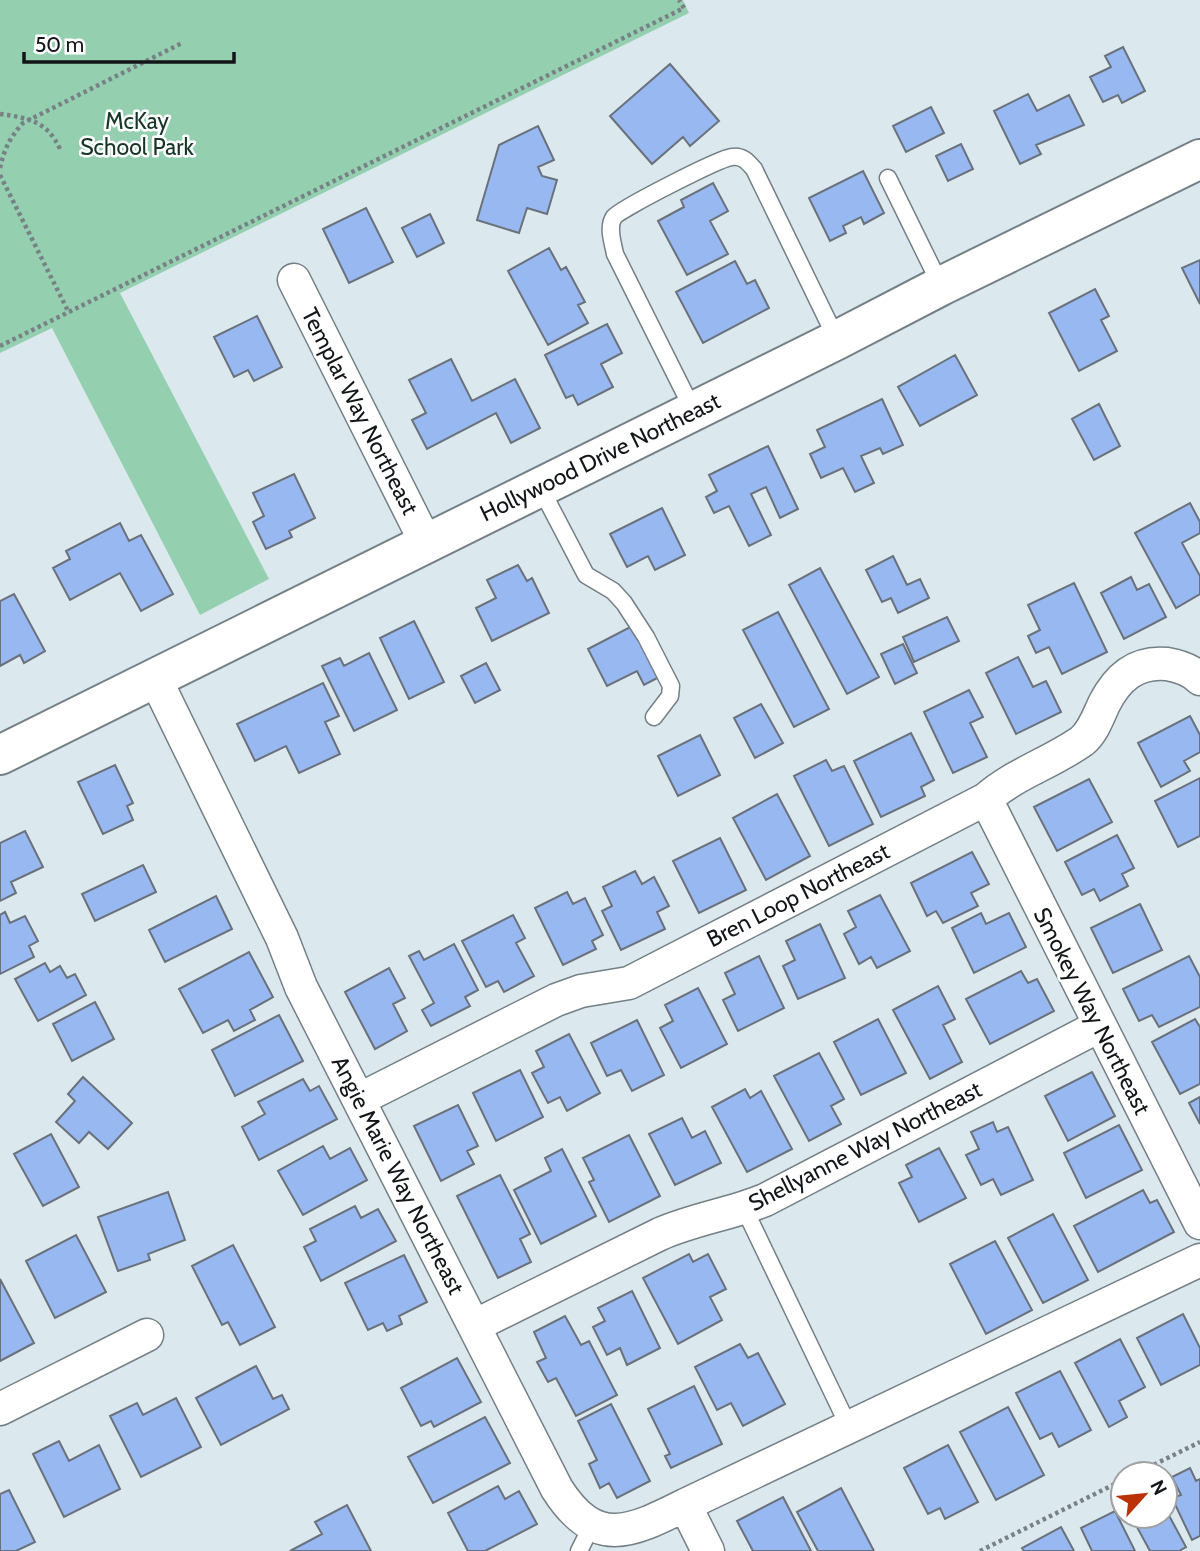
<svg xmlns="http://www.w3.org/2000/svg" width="1200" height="1551" viewBox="0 0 1200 1551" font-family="Cabin,sans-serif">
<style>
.green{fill:#94cfaf}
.building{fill:#97b8f1;stroke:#6b717b;stroke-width:2}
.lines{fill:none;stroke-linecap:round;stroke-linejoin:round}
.service-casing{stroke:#748086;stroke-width:19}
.minor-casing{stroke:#748086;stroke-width:35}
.tertiary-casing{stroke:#748086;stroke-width:42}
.path{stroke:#788186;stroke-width:4.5;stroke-dasharray:3.5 3.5;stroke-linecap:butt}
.service{stroke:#fff;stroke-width:16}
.minor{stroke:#fff;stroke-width:32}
.tertiary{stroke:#fff;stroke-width:38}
.labels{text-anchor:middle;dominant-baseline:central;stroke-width:5;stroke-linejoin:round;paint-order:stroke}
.park-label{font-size:23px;fill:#163627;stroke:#fff}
.street-label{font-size:23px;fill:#121619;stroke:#fff}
</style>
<rect width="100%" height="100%" fill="#dbe9ef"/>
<path class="green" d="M0,0H683L689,13L120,293L269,579L200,615L52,328L0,353Z"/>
<path class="building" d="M1123,47L1145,91L1122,103L1118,95L1103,102L1090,77L1111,67L1105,56Z
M670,64L719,121L690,146L683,137L652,164L610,116Z
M1028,94L1037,111L1069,95L1084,125L1036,145L1041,154L1020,164L994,111Z
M931,107L944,133L906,152L893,126Z
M538,126L554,160L538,167L542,176L557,180L547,214L527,208L519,233L477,220L499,145Z
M961,144L973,169L948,181L936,156Z
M863,171L884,213L864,224L861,217L843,226L846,233L830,241L809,198Z
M713,183L728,211L710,221L728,254L687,275L658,221L684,207L681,200Z
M366,208L393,262L349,283L323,229Z
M430,214L444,243L417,257L402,228Z
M549,248L561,270L566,267L585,302L578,305L588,323L548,345L508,271Z
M1200,260V304L1182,268Z
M735,261L747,284L755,280L769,308L703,343L676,292Z
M1095,289L1109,316L1101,320L1117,351L1079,371L1049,313Z
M257,316L282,367L254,381L248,370L234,377L214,337Z
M607,324L622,353L601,364L613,387L578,405L573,395L566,398L545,355Z
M955,355L977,395L920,426L898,387Z
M451,359L472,401L515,379L540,428L511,443L496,413L427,449L412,420L426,413L409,380Z
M882,399L903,445L883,454L880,448L861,456L874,483L855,492L843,468L821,478L810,454L825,447L817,430Z
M1099,404L1120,446L1094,460L1072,419Z
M768,446L798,509L780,518L766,487L751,494L771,535L749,546L729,506L714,513L706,497L717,491L709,475Z
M294,474L315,518L289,531L292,537L266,549L253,522L264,516L253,493Z
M1190,503L1200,522V533L1182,543L1200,576V594L1176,608L1135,533Z
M662,508L685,555L655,570L648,556L627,567L610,534Z
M120,523L129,541L141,535L173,594L141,611L120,573L70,600L53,568L70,559L66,551Z
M893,556L907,585L920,579L929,598L898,613L891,598L882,602L866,570Z
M518,565L527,581L532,578L549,613L492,641L476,608L496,598L487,580Z
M820,568L879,677L847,694L789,585Z
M1131,577L1137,590L1149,584L1166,617L1124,639L1101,593Z
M1074,583L1107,652L1062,674L1049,647L1036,653L1028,636L1040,630L1028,605Z
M14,594L45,651L24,663L20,655L0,666V601Z
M778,612L829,709L794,727L743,630Z
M947,617L959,641L914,662L903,637Z
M414,621L444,682L409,699L380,638Z
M634,625L661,676L644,685L637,671L607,686L588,649Z
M903,644L917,673L895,684L881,654Z
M369,653L397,710L354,731L322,666L340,658L344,666Z
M1018,657L1033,687L1046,681L1061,712L1016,734L986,673Z
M486,663L500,690L475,703L461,676Z
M323,683L339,716L325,722L340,754L299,773L286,746L255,761L237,724Z
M969,690L983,717L970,723L987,757L953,773L924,712Z
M761,704L783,743L755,758L734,718Z
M1190,716L1200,735V752L1184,761L1190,771L1161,787L1138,743Z
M911,733L934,780L921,787L925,796L881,817L854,761Z
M700,735L720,775L678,796L658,756Z
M826,760L832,771L844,766L873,824L829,846L794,776Z
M115,765L133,803L127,806L133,820L103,834L78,782Z
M1200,778V836L1178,847L1155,801Z
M1089,779L1112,822L1057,851L1034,807Z
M777,794L810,856L766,880L733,818Z
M25,831L43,867L11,882L16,893L0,901V843Z
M1117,835L1134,868L1122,874L1128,886L1100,901L1094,889L1082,895L1065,862Z
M720,838L746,890L699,913L673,861Z
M972,852L989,884L971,893L978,906L943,923L936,911L927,916L911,883Z
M143,865L156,892L95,921L82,894Z
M635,871L642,884L654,877L669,906L657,912L665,929L621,950L602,911L612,906L603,887Z
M567,892L573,904L585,898L603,935L592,941L596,949L563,965L535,908Z
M880,895L910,951L877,968L871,957L859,964L844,934L856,927L848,911Z
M216,896L232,929L165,962L149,930Z
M1140,904L1162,950L1113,973L1091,928Z
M5,912L10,923L25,916L38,941L29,946L34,957L0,974V915Z
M981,913L986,924L1009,913L1026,947L974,973L952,928Z
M513,915L525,938L516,943L534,976L504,992L498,981L486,987L462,941Z
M820,924L845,978L798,999L783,966L795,960L786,941Z
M454,944L478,990L465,997L470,1006L431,1026L422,1010L434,1003L409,956L419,951L424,960Z
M249,952L273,997L250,1010L255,1020L234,1031L228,1020L203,1033L179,989Z
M759,956L784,1008L738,1031L723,1000L735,994L725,973Z
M1189,956L1200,977V1007L1159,1027L1152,1015L1139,1021L1123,989Z
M45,963L50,972L60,966L67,978L75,974L86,995L38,1021L15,979Z
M389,968L405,998L393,1004L407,1031L375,1049L345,992Z
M1021,971L1028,983L1037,979L1054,1011L990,1044L966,999Z
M938,986L955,1019L943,1025L962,1062L930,1079L893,1010Z
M698,988L727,1044L681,1068L660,1028L673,1021L665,1005Z
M95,1002L114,1039L72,1061L53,1024Z
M279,1015L303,1061L235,1096L212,1050Z
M878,1019L906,1073L861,1095L834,1042Z
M1195,1019L1200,1027V1084L1180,1094L1152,1042Z
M637,1020L664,1075L632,1091L621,1070L607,1076L591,1043Z
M569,1034L600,1093L567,1111L560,1097L548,1103L532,1073L544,1067L536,1051Z
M819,1053L844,1099L831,1106L841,1124L809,1141L774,1076Z
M520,1070L543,1117L496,1141L473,1093Z
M1092,1072L1115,1116L1068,1141L1045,1096Z
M83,1077L132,1123L108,1149L89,1132L79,1143L56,1122L75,1101L68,1094Z
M303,1079L310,1091L319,1086L337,1119L259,1160L242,1127L265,1114L258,1102Z
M745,1089L750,1098L761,1091L792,1149L747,1172L712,1107Z
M1200,1097V1124L1189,1103Z
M458,1105L478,1146L467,1151L474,1164L441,1181L414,1126Z
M682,1118L692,1138L705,1131L721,1163L675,1185L649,1134Z
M993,1122L997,1132L1008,1127L1033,1180L1001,1195L993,1179L981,1185L966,1155L979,1149L971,1132Z
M1119,1125L1142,1170L1086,1198L1064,1153Z
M51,1134L79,1187L43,1206L14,1154Z
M629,1135L660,1196L609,1222L589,1182L594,1180L583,1158Z
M323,1146L330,1159L350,1148L367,1180L303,1215L278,1171Z
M939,1148L966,1198L919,1222L899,1183L912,1177L906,1165Z
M562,1149L596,1216L541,1244L514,1190L551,1171L545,1158Z
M500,1175L530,1234L520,1239L531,1262L498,1278L457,1196Z
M1143,1190L1150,1203L1157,1200L1174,1232L1098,1272L1074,1226Z
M168,1192L185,1240L148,1254L150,1260L118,1271L98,1217Z
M355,1206L361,1218L378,1209L396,1241L321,1281L304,1247L316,1241L310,1229Z
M1053,1214L1088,1280L1043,1303L1008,1238Z
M76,1235L106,1292L55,1318L26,1261Z
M995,1241L1032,1310L986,1334L950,1264Z
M233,1245L275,1327L240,1345L228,1322L222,1325L192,1266Z
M689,1254L693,1262L708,1254L726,1289L710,1297L722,1320L678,1344L643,1278Z
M404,1255L427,1302L399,1316L402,1324L387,1331L383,1323L368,1330L345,1283Z
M0,1279L34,1343L0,1361Z
M632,1291L660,1348L627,1365L620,1348L607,1355L593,1327L605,1321L598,1308Z
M1183,1314L1200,1348V1365L1161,1385L1137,1338Z
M565,1316L581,1345L589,1341L617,1395L576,1416L556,1378L548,1382L537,1362L546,1358L534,1332Z
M1120,1339L1145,1387L1119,1401L1127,1417L1109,1427L1075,1363Z
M740,1344L748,1358L758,1353L785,1404L743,1426L731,1403L717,1410L695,1367Z
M457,1358L481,1402L434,1427L431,1421L421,1426L401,1388Z
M256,1366L273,1399L282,1395L289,1409L221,1445L196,1398Z
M1060,1371L1091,1430L1059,1447L1052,1433L1040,1439L1016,1393Z
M694,1386L722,1444L671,1468L665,1456L670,1454L648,1409Z
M176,1398L201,1447L141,1477L110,1416L137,1403L143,1415Z
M611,1404L650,1481L617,1498L609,1483L600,1488L589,1464L597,1460L578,1421Z
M1008,1407L1044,1475L996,1500L960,1432Z
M485,1417L510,1463L433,1503L408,1457Z
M59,1441L69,1461L99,1445L120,1489L64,1517L33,1454Z
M948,1445L978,1502L945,1519L940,1508L928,1514L904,1468Z
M1190,1468L1196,1481L1200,1479V1536L1192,1540L1172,1498L1181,1495L1172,1477Z
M498,1486L505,1499L519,1491L537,1524L485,1551H468L448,1513Z
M841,1488L874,1551H818L797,1512Z
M9,1490L35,1542L16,1551H0V1494Z
M783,1497L811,1551H753L737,1521Z
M347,1505L371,1551H290L322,1534L315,1522Z
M1165,1508L1186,1547L1179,1551H1150L1131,1516H1165Z
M1115,1511L1135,1551H1092L1081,1528Z
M1061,1527L1074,1551H1024L1022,1548Z"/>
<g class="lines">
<g class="service-casing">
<path id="service" d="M888,178L941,286
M693,410L615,254C613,243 607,227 614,217C620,209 720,158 732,157C742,155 748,162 754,169L837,340
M540,487L586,575L613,591L624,603L646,637L671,686L670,696L654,717
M744,1208L849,1427
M579,1551L592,1525"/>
</g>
<g class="minor-casing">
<path id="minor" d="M294,280L426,543
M155,678L282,938L301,987L557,1489C596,1550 631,1532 685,1505L708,1551
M986,799L1200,1223
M360,1099L556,1000L581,991L629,983L986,799C1014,774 1051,763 1082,741C1093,732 1098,717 1104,704C1117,678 1136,661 1167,664C1179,666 1191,670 1200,679
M474,1326L660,1234C694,1219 731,1214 765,1200L1099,1026
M0,1409L147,1335
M685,1505L1200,1260"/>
</g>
<g class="tertiary-casing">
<path id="tertiary" d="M0,755L837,340L941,286L1200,159"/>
</g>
<path class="path" d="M0,114C29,118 47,121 60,149
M0,168C4,150 10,137 23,123L182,43
M0,175L69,313
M0,346L684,8L679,0
M1135,1474L1200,1442
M980,1551L1123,1480"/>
<use href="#service" class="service"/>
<use href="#minor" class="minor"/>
<use href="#tertiary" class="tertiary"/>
</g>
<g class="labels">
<g class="park-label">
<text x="137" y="121">McKay<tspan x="137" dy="26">School Park</tspan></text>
</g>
<g class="street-label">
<text transform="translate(360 411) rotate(63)">Templar Way Northeast</text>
<text transform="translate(600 457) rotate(-26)">Hollywood Drive Northeast</text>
<text transform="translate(798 895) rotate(-27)">Bren Loop Northeast</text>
<text transform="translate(1092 1011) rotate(63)">Smokey Way Northeast</text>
<text transform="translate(865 1146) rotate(-27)">Shellyanne Way Northeast</text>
<text transform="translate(398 1175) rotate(63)">Angie Marie Way Northeast</text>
</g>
</g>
<g transform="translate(1144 1495) rotate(63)"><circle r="33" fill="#ffffff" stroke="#a0a2a3" stroke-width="2"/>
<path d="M0-5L12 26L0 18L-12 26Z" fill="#bb3207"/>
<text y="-10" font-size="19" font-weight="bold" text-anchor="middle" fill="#121619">N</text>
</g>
<path d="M24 52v10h210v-10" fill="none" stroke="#121619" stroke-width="3.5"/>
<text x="35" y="52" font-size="21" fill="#121619" stroke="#ffffff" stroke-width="5" paint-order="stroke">50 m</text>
</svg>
